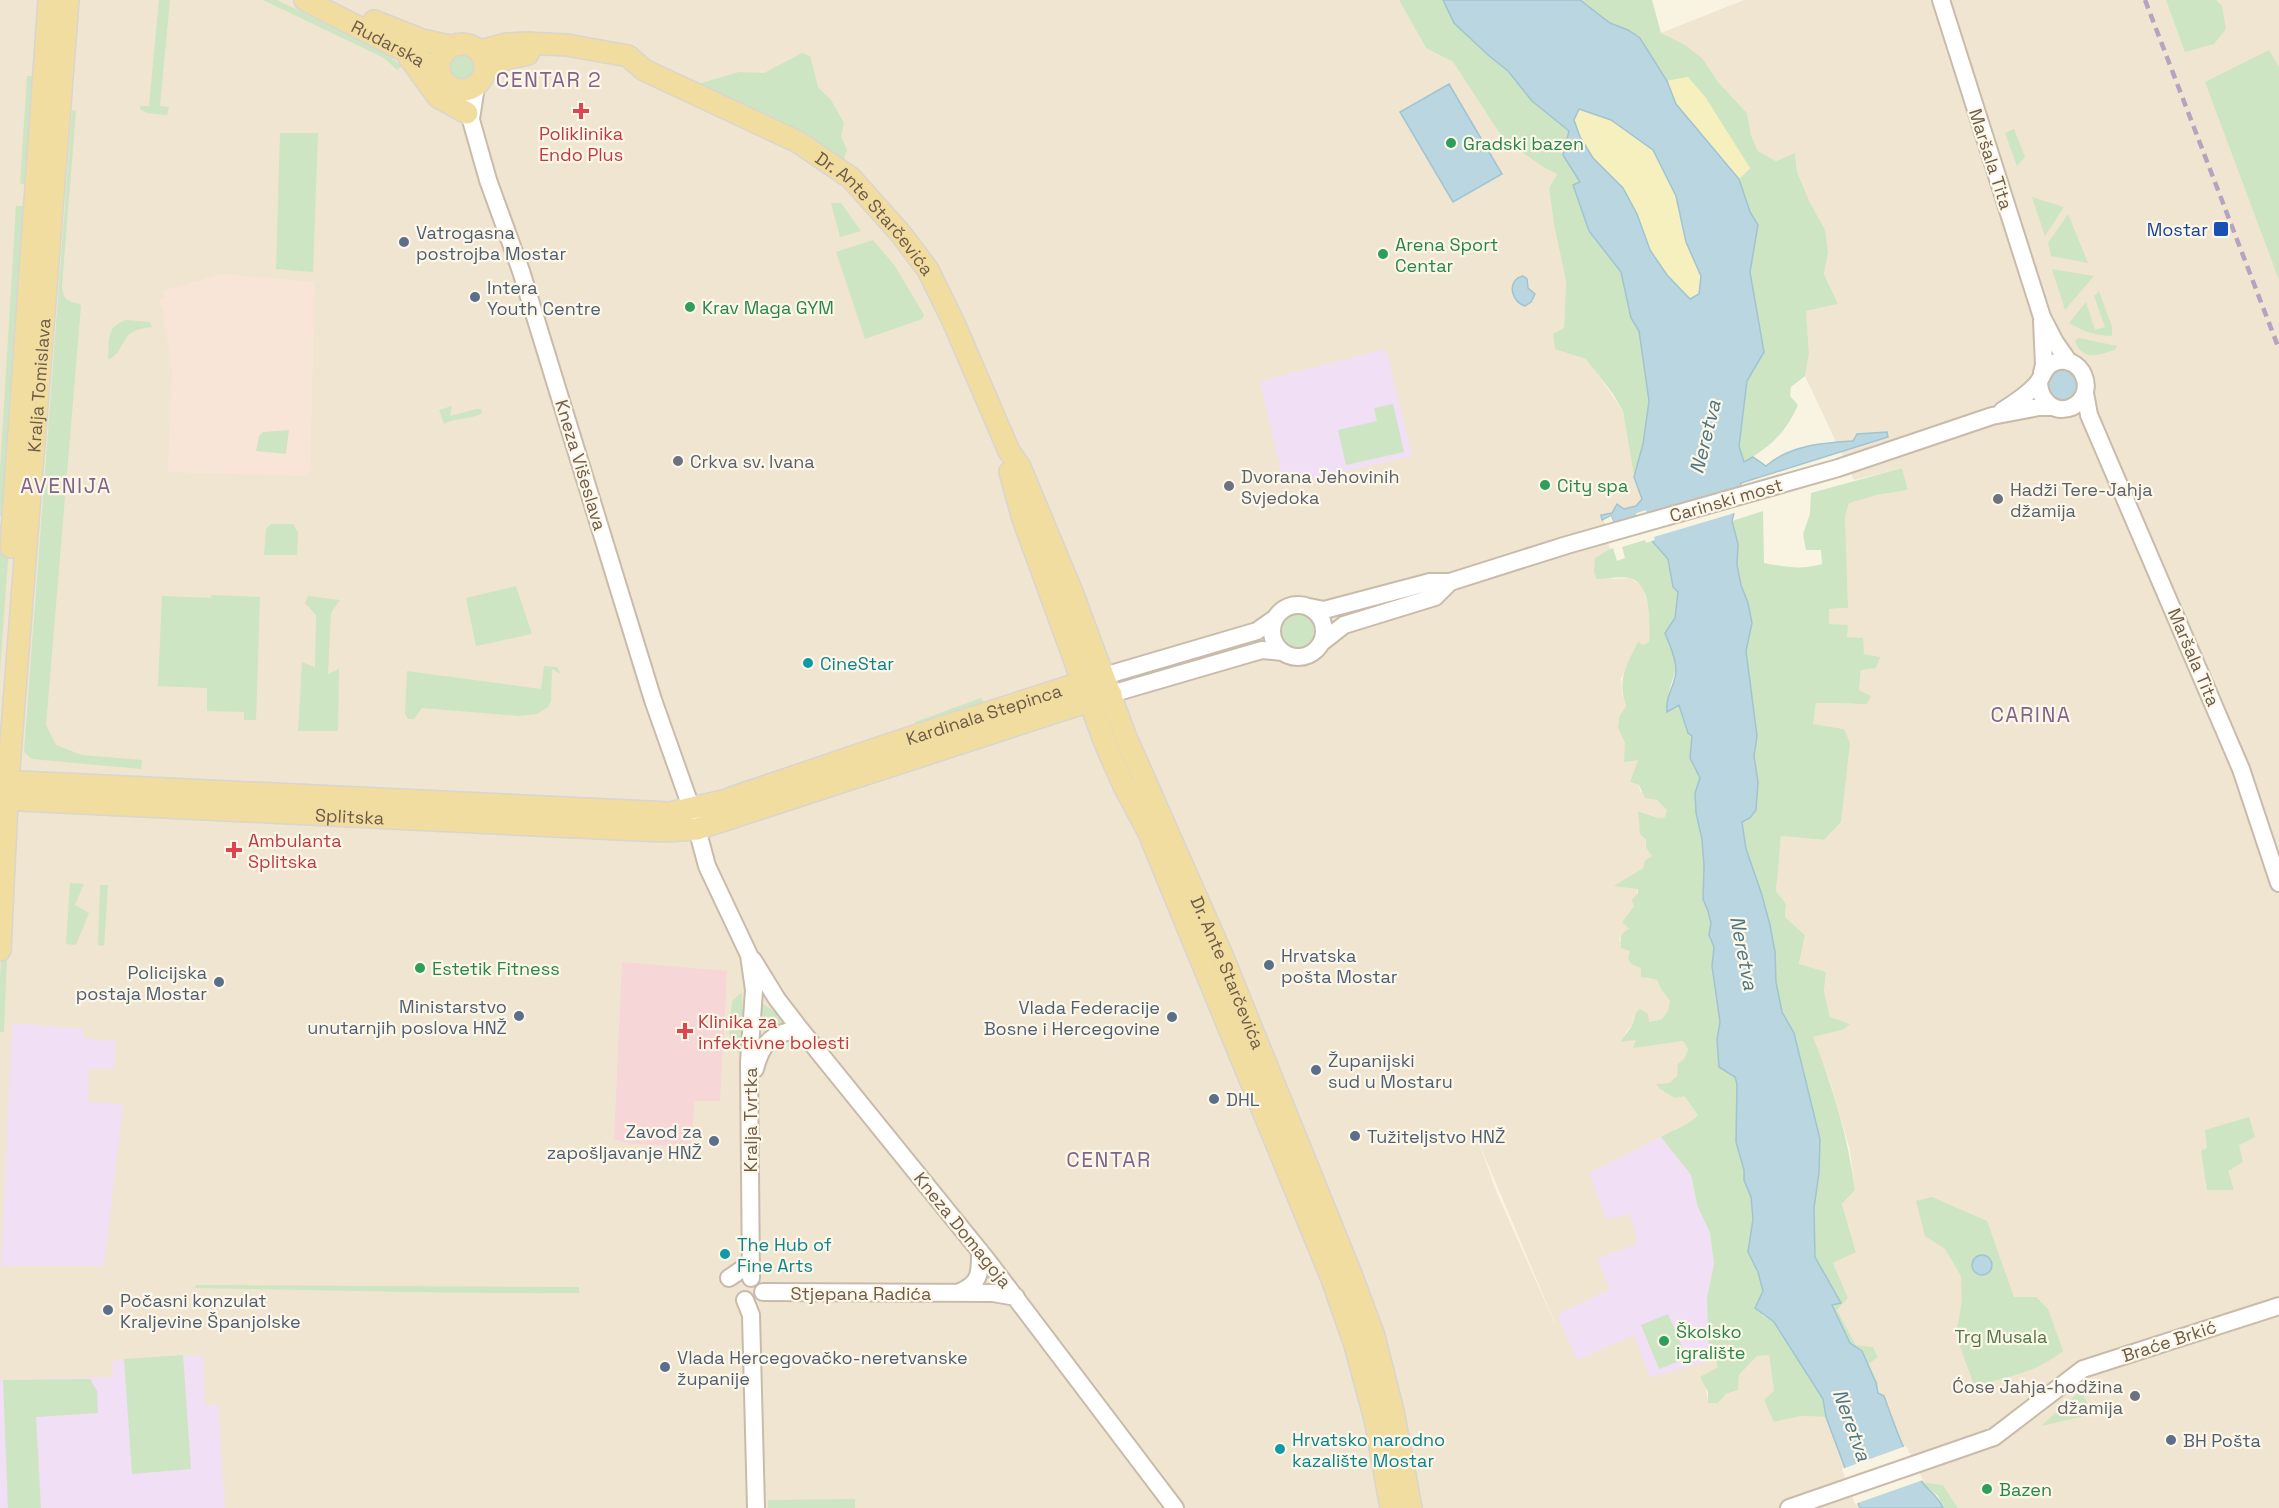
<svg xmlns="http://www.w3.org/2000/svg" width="2279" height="1508" viewBox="0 0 2279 1508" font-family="'Space Grotesk',sans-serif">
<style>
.residential{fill:#f0e5d1;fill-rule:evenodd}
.commercial{fill:#f9e5d7}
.education{fill:#f0dff5}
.medical{fill:#f6d6d6}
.green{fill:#cde5c2}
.sand{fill:#f6f0bf}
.water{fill:#b9d6e1;stroke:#a0c4d1;stroke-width:1.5;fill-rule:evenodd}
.pier{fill:#f9f3e2}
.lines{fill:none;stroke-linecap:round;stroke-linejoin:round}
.minor-casing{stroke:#c9bbaa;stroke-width:20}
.major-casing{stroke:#d9d5d0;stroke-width:24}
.minor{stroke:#fff;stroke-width:16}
.major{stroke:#f2dda0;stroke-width:21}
.rail{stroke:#b6a3c1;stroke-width:4.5;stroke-dasharray:9 6;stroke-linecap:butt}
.health-dot{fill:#e0444e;stroke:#fdf7e8;stroke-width:2}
.leisure-dot{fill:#2e9e5b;stroke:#fdf7e8;stroke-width:2}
.transit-dot{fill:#1a4fb4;stroke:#fdf7e8;stroke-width:2}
.service-dot{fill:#5c6f8a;stroke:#fdf7e8;stroke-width:2}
.worship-dot{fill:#6b7280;stroke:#fdf7e8;stroke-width:2}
.culture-dot{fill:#0f9aa8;stroke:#fdf7e8;stroke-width:2}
.labels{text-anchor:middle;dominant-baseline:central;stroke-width:4.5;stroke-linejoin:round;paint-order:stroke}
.street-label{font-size:18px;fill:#6e5c4b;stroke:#fdf7e8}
.health-label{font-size:18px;fill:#be3a42;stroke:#fdf7e8;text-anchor:start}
.leisure-label{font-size:18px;fill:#27864d;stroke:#fdf7e8;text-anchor:start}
.transit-label{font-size:18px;fill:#164399;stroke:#fdf7e8;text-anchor:end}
.service-label{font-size:18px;fill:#4e5e75;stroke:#fdf7e8;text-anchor:start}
.worship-label{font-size:18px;fill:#5b616d;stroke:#fdf7e8;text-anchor:start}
.culture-label{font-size:18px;fill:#0d838f;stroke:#fdf7e8;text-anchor:start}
.park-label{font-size:18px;fill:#517947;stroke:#fdf7e8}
.water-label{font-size:20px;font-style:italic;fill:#4b7686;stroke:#fdf7e8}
.quarter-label{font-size:21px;letter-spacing:1.5px;fill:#82638b;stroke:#fdf7e8}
</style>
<rect width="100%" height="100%" fill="#f9f3e2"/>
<path class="residential" d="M0,0H1399L1426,48L1453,62L1504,140L1543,167L1557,174L1549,188L1554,225L1566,281L1564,328L1572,353L1587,359L1623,411L1634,477L1642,499L1636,506L1612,513L1604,520L1606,527L1604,528L1610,549L1603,555L1612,579L1631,578L1642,586L1650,612V624L1649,643L1643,645L1638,643L1621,679L1622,694L1626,706L1619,717L1618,728L1625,743L1639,760L1630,782L1639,785L1640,791L1657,800L1667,810L1665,817L1658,818L1639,811V826L1652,856L1645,860L1643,868L1615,886L1638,888L1634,906L1622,922L1629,929L1619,938L1621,944L1631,950L1647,979L1657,980L1662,991L1670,1001L1668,1011L1662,1019L1649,1022L1634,1015L1632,1025L1626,1032L1622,1041L1637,1039L1634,1047L1683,1041L1688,1049L1677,1076L1669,1083L1657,1084L1684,1096L1698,1115L1690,1124L1675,1129L1672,1149L1707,1297L1708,1341L1718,1367L1705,1384L1708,1402L1718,1403L1726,1394L1738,1390L1739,1375L1757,1356L1769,1355L1774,1391V1422L1801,1416L1826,1417L1860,1508H0ZM1479,1143L1555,1323V1324L1496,1191Z
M1744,0H2279V1508H1958L1943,1485L1921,1482L1878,1394V1383L1869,1364L1878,1357L1873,1347L1856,1345L1837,1310L1848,1298L1833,1263L1856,1251L1842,1204L1855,1190L1850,1150L1830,1081L1812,1037L1842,1030L1830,1017L1824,991L1826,972L1799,965L1805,935L1785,917L1786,904L1776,891L1777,871L1781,836L1824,840L1841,822L1844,729L1813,724L1816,703L1853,704L1859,691L1861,670L1879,657L1864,654L1847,637L1828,624L1829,609L1847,608L1845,516L1849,502L1877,495L1908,490L1902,468L1854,480L1805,376L1809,354L1806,311L1838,304L1824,274L1828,253L1797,172L1795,154L1776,161L1758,151L1751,135L1747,113L1718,82L1703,59L1661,33Z"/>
<path class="commercial" d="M222,274L315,282L310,472L307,476L168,472L172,370L168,342L162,317L165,316L159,300L165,297L163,291Z"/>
<path class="education" d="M1386,349L1412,456L1284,485L1260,381Z
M12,1023L84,1029L83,1038L116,1041L114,1069L89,1068L88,1102L123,1104L104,1266H1Z
M1661,1137L1691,1175L1697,1205L1710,1233L1714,1264L1707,1297L1708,1341L1715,1360L1650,1377L1634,1335L1577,1360L1557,1315L1610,1289L1597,1258L1638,1244L1630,1214L1606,1219L1589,1173Z
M180,1355L203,1356L205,1405H218L225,1508H0V1380L113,1377L112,1361Z"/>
<path class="medical" d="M622,962L727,971L720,1101H694L692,1146L632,1144L614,1139Z"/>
<path class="green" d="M159,0H170L160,106L169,107L167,115L147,113L140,109V106H149Z
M263,0H277L385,53L402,66L397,70L384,58Z
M1399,0H1443L1454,23L1488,55L1508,71L1532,101L1569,131L1580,182L1573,185L1589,231L1621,272L1631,318L1639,331L1649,401L1643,444L1634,477L1623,411L1613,394L1586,359L1555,349L1553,334L1564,328L1566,281L1554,225L1549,188L1557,174L1543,167L1504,140L1453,62L1426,48Z
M1580,0H1652L1661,33L1685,45L1703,59L1718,82L1747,113L1751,135L1758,151L1776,161L1795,153L1797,172L1809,201L1825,230L1828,253L1824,274L1838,304L1806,311L1809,354L1805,376L1791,387L1790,396L1798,405C1785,434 1771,446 1744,462L1739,446L1747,381L1764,352L1750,272L1758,225L1750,212L1739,179L1750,168L1688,77L1667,81L1639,38L1628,30L1610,23Z
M2166,0H2216L2222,6L2226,29L2214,44L2185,52Z
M440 66a22 22 0 1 1 44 0a22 22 0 1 1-44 0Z
M2269,50L2279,67V280L2205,82Z
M802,53L810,56L818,87L831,100L844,123L841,136L847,150L843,161L698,84L739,72L764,73Z
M27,76L39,77L28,184H20Z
M72,110L76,111L62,286C63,299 68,302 80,304L81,306L46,725L56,745L82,755L142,760L141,769L32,759L24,752Z
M2014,129L2025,157L2017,166L2005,133Z
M280,133H318L313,272L276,269Z
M2032,197L2064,207L2045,236Z
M831,203H841L861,231L840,237Z
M16,206H31L8,512L2,516H0V470Z
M2068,214L2088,263L2051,256L2048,243Z
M873,240L895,266L924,315L922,319L865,339L836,252Z
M2052,269L2094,276L2065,310Z
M2099,291L2112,327V336C2096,336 2083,331 2069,323L2086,302L2095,330L2105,327L2094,296Z
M126,320L150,322L152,327C116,330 130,348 108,360C110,340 105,327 126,320Z
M2079,338L2117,346L2116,349C2100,356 2080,361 2075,340Z
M1393,404L1404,452L1346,465L1338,430L1377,421L1374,408Z
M452,406L450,416L477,409H481L482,413C471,420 456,417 444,424L439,410Z
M289,430L286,454L256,451L259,436L263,432Z
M1902,468L1908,490L1877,495L1849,503L1845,516L1848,608L1829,609V624L1848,625L1847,637L1863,638L1864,654L1880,657L1876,668L1861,670L1859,690L1871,696L1867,704L1816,703L1813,724L1844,729L1850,743L1841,822L1824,840L1781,836L1776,891L1786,904L1785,917L1805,935L1799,964L1826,972L1824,991L1830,1017L1850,1024L1842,1030L1813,1037C1833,1087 1848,1137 1855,1190L1842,1204L1856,1252L1833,1263L1848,1298L1837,1310L1856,1345L1873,1347L1878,1357L1869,1364L1878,1383V1394L1876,1383L1862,1351L1850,1343L1832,1305L1840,1303L1815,1257L1814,1208L1819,1173L1820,1139L1794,1033L1782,1012L1776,982L1775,952L1770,925L1761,892L1746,849L1742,822L1750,818L1758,782L1754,756L1757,736L1746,651L1752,623L1748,603L1741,585L1737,565L1738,544L1732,521L1763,511L1764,563C1785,567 1802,570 1822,564L1821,550H1806L1803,534L1810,514L1811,493Z
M0,524L8,526L10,533L0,671Z
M271,524H293L298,533L297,555H264L266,529Z
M1645,540L1646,543L1652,541L1668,559L1673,587L1678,592L1675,618L1665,633L1674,656L1676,669L1669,691L1667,711L1679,704L1692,736L1690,752L1695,769L1700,778L1695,793L1696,813L1702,839L1704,867L1703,899L1708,911L1711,923L1709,935L1714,947L1712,966L1720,1022L1717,1040L1719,1067L1735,1077L1737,1084L1736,1142L1744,1170V1180L1751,1197L1753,1219L1748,1252L1758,1272L1763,1291L1762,1315L1774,1322L1823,1399L1826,1417L1801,1416L1774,1422L1764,1400L1774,1391L1769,1355L1757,1356L1739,1375L1738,1390L1726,1394L1718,1403H1708V1392L1700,1377L1718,1367L1708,1341L1707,1297L1714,1264L1710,1233L1697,1205L1691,1175L1661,1137C1674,1129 1688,1126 1698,1115L1684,1096L1675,1098L1660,1089L1656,1084L1669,1083L1677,1076L1678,1064L1684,1059L1688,1049L1683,1041L1633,1048L1636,1040L1621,1042C1624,1035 1631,1029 1633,1023C1635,1016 1634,1014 1640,1009L1648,1014L1649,1022L1662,1019L1668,1011L1670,1001L1662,991L1657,980L1641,977V968L1631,964L1628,958L1630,951L1621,948C1621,938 1618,935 1629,929L1622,922L1634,906L1632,900L1638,893V889L1614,886L1643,868L1645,860L1652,856L1646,847V840L1640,834L1638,811L1658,818L1665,817L1667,810L1657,800L1645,798L1639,785L1630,782L1638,760L1624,762L1625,743L1618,728L1619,717L1626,706C1617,680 1626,666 1638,642L1643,645L1649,642C1650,625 1652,584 1630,578C1621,576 1607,579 1597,579L1594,572L1595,558L1610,549L1613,548L1617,561L1625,558L1622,547Z
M516,586L532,634L476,646L466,598Z
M211,595L260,597L256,720H244V712L207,711V688L158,686L162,596L211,598Z
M308,596L340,600L331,613L328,674L339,669L338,731H298L302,662L315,667L316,615L305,603Z
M1278 630a19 19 0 1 1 38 0a19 19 0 1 1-38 0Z
M1257,638L1261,643L1135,679L1133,674Z
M544,666L557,667L561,674L552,669L551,701L548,707L537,714L519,716L422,708L414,719H408L405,714L407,671L541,689Z
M981,698L984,703L916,726L915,722Z
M880,736L882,741L731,792L728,786Z
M6,877H10L4,1032H0V980Z
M70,883L84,884L75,905L89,913L76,945L66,944Z
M100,885H108L104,946L98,945Z
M742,992L743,1025L730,1023L732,1001Z
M760,1002L781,1016L788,1026L770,1036L757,1027Z
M729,1029H744L742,1055L731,1047Z
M2249,1117L2255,1137L2239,1145L2243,1162L2228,1171L2234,1190H2207L2201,1151L2207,1148L2205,1130Z
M1932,1197L1987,1221L2014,1297H2036L2048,1309L2063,1351C2039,1371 2009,1377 1979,1385H1974L1958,1341L1957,1328L1962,1302L1961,1276L1945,1249L1925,1236L1916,1201Z
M196,1285L579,1287V1293C451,1294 323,1290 195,1288Z
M1668,1314L1687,1358L1659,1369L1641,1325Z
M183,1355L191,1469L132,1474L124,1359Z
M90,1379L97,1391L98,1413L36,1417L41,1508H8L3,1380Z
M2081,1390L2092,1414L2041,1426Z
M1921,1482L1943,1485L1958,1508H1943L1938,1496Z
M855,1499V1508H768V1500Z"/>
<path class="sand" d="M1688,77L1706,98L1750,168L1739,179L1676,104L1667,81Z
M1579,109L1611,120L1653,150L1676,196L1686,242L1701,276L1699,294L1691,299L1667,275L1650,250L1637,214L1623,188L1593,158L1580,137L1574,120Z"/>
<path class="water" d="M1443,0H1580L1610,23L1628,30L1640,38L1667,81L1676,104L1739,179L1750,212L1758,225L1750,272L1764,352L1747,381L1739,446L1744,462L1753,457L1766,466C1790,445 1823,443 1853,441L1857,434L1887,432L1888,437L1741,483L1732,521L1738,544L1737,565L1741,585L1748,603L1752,623L1746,651L1757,736L1754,756L1758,782L1756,810L1750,818L1742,822L1746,849L1761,892L1770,925L1775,952L1776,982L1782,1012L1794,1033L1820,1139L1819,1173L1814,1208L1815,1257L1841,1303L1832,1305L1850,1343L1862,1351L1876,1383L1878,1393L1884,1396C1894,1424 1904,1453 1920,1479C1927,1491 1936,1492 1943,1508H1860L1826,1417L1823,1399L1774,1322L1755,1308L1763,1291L1758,1272L1748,1252L1753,1219L1751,1197L1744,1180V1170L1736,1142L1737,1084L1735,1077L1719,1067L1717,1040L1720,1022L1712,966L1714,947L1709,935L1711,923L1708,911L1703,899L1704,867L1702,839L1696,813L1695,793L1700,778L1690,758L1692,736L1688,733L1679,705L1667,712C1665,695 1676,685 1676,670C1676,657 1669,644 1665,633L1675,618L1678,592L1673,587L1668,559L1652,541L1654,540L1646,511L1637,513L1638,517L1614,524L1611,516L1602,520L1601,515L1612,513L1617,504L1624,509L1636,506L1642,499L1634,477L1643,444L1649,401L1639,331L1631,318L1621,272L1589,231L1573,185L1580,182L1563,155L1569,131L1532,101L1508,71L1488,55L1454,23ZM1579,109L1611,120L1653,150L1676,196L1686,242L1701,276L1699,294L1690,299L1667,275L1650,250L1637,214L1623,188L1593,158L1580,137L1574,120Z
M1449,84L1502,174L1453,202L1400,112Z
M1523,276L1527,279L1528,288L1535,294L1531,302L1525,306C1511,302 1506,280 1523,276Z
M2047 385a15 15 0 1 1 30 0a15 15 0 1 1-30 0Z
M1972 1265a10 10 0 1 1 20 0a10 10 0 1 1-20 0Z"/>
<path class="pier" d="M1744,486L1738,512L1654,537L1655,540L1649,542L1651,539L1644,514L1640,515V518L1612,526L1609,520H1604L1611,516L1614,524L1637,517L1636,513L1646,510L1648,515Z
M1906,1446L1923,1480L1855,1504L1842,1469Z"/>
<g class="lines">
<g class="minor-casing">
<path id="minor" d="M1941,0L2042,317L2055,342L2069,362
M456,89L471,120L488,180L521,271L653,700L692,810L707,866L749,955L754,990L749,1062L751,1278
M471,119L476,86
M2042,373L2044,365L2042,321
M2085,393L2089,415L2241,769L2279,883
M2002,411C2014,403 2031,393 2039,381C2044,374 2044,367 2053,363C2081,351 2100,393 2072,407C2053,415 2039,399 2039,381
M1272 631a26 26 0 1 1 52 0a26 26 0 1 1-52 0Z
M1309,607L1324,610L1430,582H1450L1567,545L1838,468L1992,416L2039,407H2053
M1321,643L1344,625L1435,597L1450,582
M1104,676L1257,631L1274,619
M1111,694L1262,650L1282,652
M753,960L777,999L800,1029L987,1260L1175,1508
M755,1069C762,1042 772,1033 800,1029
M729,1278L751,1263
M763,1292L993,1293L1016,1297
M960,1292C981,1283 980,1272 980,1251
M745,1300L751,1315L756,1508
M1789,1508L1994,1437L2083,1369L2279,1306"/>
</g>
<g class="major-casing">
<g id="major">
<path id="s1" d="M305,0L413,55L439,72"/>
<path d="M374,21L422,40L450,46"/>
<circle cx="462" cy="67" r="23"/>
<path id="s2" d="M480,51L506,44L525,43L567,45L628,56L644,70L798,142L851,178L901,234L928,270L953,321L1009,451L1020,467L1072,592L1125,735L1222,955L1351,1274L1374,1336L1393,1411L1411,1508"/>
<path d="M409,57L438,97L467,113"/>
<path d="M485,72L502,60L528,54"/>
<path d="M1010,472L1023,519L1105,743L1124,786L1148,831L1332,1279L1355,1345L1375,1419L1391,1508"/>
<path d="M11,547L49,0"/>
<path id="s3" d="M0,781L670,813L723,801L893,743L1096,678"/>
<path id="s4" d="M0,799L619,829L664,831L697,829L1111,694"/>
<path id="s5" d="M0,950L8,781L68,0"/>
</g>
</g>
<use href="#minor" class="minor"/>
<use href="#major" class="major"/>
<path class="rail" d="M2145,0L2279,349"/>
</g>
<g class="health-dot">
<path d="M578 102h6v6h6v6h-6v6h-6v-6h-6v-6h6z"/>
<path d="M231 841h6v6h6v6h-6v6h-6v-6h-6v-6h6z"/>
<path d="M682 1022h6v6h6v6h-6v6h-6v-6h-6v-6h6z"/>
</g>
<g class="leisure-dot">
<circle cx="1451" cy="143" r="6"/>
<circle cx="1383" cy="254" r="6"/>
<circle cx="690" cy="307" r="6"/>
<circle cx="1545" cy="485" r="6"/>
<circle cx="420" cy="968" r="6"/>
<circle cx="1664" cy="1341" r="6"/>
<circle cx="1987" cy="1489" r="6"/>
</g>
<rect class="transit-dot" x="2213" y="221" width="16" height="16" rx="3"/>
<g class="service-dot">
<circle cx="404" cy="242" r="6"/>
<circle cx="475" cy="297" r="6"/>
<circle cx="1269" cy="965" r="6"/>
<circle cx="219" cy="982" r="6"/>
<circle cx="519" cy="1016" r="6"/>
<circle cx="1172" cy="1017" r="6"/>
<circle cx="1316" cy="1070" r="6"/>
<circle cx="1214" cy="1099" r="6"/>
<circle cx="1355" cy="1136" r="6"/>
<circle cx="714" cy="1141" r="6"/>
<circle cx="108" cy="1310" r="6"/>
<circle cx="665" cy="1367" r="6"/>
<circle cx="2171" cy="1440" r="6"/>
</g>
<g class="worship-dot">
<circle cx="678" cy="461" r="6"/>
<circle cx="1229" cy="486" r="6"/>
<circle cx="1998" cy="499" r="6"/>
<circle cx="2135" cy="1396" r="6"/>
</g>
<g class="culture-dot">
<circle cx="808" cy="663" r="6"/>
<circle cx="725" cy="1254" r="6"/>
<circle cx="1280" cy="1449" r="6"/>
</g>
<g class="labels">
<g class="street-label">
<text stroke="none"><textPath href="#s1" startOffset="94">Rudarska</textPath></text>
<text transform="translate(1991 159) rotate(72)">Maršala Tita</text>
<text stroke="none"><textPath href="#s2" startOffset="447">Dr. Ante Starčevića</textPath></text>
<text stroke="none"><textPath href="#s5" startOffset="566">Kralja Tomislava</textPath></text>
<text transform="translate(581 465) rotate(73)">Kneza Višeslava</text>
<text transform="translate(1726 500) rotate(-16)">Carinski most</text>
<text transform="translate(2194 657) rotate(67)">Maršala Tita</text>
<text stroke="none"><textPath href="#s3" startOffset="1000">Kardinala Stepinca</textPath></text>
<text stroke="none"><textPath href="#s4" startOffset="350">Splitska</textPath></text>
<text stroke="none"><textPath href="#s2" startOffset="1290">Dr. Ante Starčevića</textPath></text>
<text transform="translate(750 1120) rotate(-90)">Kralja Tvrtka</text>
<text transform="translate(963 1230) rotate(51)">Kneza Domagoja</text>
<text x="861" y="1293">Stjepana Radića</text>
<text transform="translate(2169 1341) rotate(-18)">Braće Brkić</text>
</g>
<g class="health-label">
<text x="581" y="133" text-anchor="middle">Poliklinika<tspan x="581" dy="21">Endo Plus</tspan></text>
<text x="248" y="840">Ambulanta<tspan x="248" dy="21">Splitska</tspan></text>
<text x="698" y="1021">Klinika za<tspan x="698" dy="21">infektivne bolesti</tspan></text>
</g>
<g class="leisure-label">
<text x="1463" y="143">Gradski bazen</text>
<text x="1395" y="244">Arena Sport<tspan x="1395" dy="21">Centar</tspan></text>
<text x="702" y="307">Krav Maga GYM</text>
<text x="1557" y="485">City spa</text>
<text x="432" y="968">Estetik Fitness</text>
<text x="1676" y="1331">Školsko<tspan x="1676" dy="21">igralište</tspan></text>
<text x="1999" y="1489">Bazen</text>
</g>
<g class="transit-label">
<text x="2208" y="229">Mostar</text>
</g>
<g class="service-label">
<text x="416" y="232">Vatrogasna<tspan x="416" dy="21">postrojba Mostar</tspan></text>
<text x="487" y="287">Intera<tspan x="487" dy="21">Youth Centre</tspan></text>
<text x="1281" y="955">Hrvatska<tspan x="1281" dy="21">pošta Mostar</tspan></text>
<text x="207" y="972" text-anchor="end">Policijska<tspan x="207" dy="21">postaja Mostar</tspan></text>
<text x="507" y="1006" text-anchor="end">Ministarstvo<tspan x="507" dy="21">unutarnjih poslova HNŽ</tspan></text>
<text x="1160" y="1007" text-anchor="end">Vlada Federacije<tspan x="1160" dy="21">Bosne i Hercegovine</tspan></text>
<text x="1328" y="1060">Županijski<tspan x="1328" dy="21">sud u Mostaru</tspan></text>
<text x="1226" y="1099">DHL</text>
<text x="702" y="1131" text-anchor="end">Zavod za<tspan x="702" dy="21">zapošljavanje HNŽ</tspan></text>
<text x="1367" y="1136">Tužiteljstvo HNŽ</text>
<text x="120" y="1300">Počasni konzulat<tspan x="120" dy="21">Kraljevine Španjolske</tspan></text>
<text x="677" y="1357">Vlada Hercegovačko-neretvanske<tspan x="677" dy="21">županije</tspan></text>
<text x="2183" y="1440">BH Pošta</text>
</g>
<g class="worship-label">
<text x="690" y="461">Crkva sv. Ivana</text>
<text x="1241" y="476">Dvorana Jehovinih<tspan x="1241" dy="21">Svjedoka</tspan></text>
<text x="2010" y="489">Hadži Tere-Jahja<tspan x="2010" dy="21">džamija</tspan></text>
<text x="2123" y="1386" text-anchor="end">Ćose Jahja-hodžina<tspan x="2123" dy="21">džamija</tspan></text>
</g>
<g class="culture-label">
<text x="820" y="663">CineStar</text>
<text x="737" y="1244">The Hub of<tspan x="737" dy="21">Fine Arts</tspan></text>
<text x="1292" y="1439">Hrvatsko narodno<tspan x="1292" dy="21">kazalište Mostar</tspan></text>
</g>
<g class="park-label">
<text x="2001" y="1336">Trg Musala</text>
</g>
<g class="water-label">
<text transform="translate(1705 437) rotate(-76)">Neretva</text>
<text transform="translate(1744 953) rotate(79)">Neretva</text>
<text transform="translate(1852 1425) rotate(70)">Neretva</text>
</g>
<g class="quarter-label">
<text x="549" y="79">CENTAR 2</text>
<text x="66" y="485">AVENIJA</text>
<text x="2031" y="714">CARINA</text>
<text x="1109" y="1159">CENTAR</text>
</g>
</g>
</svg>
